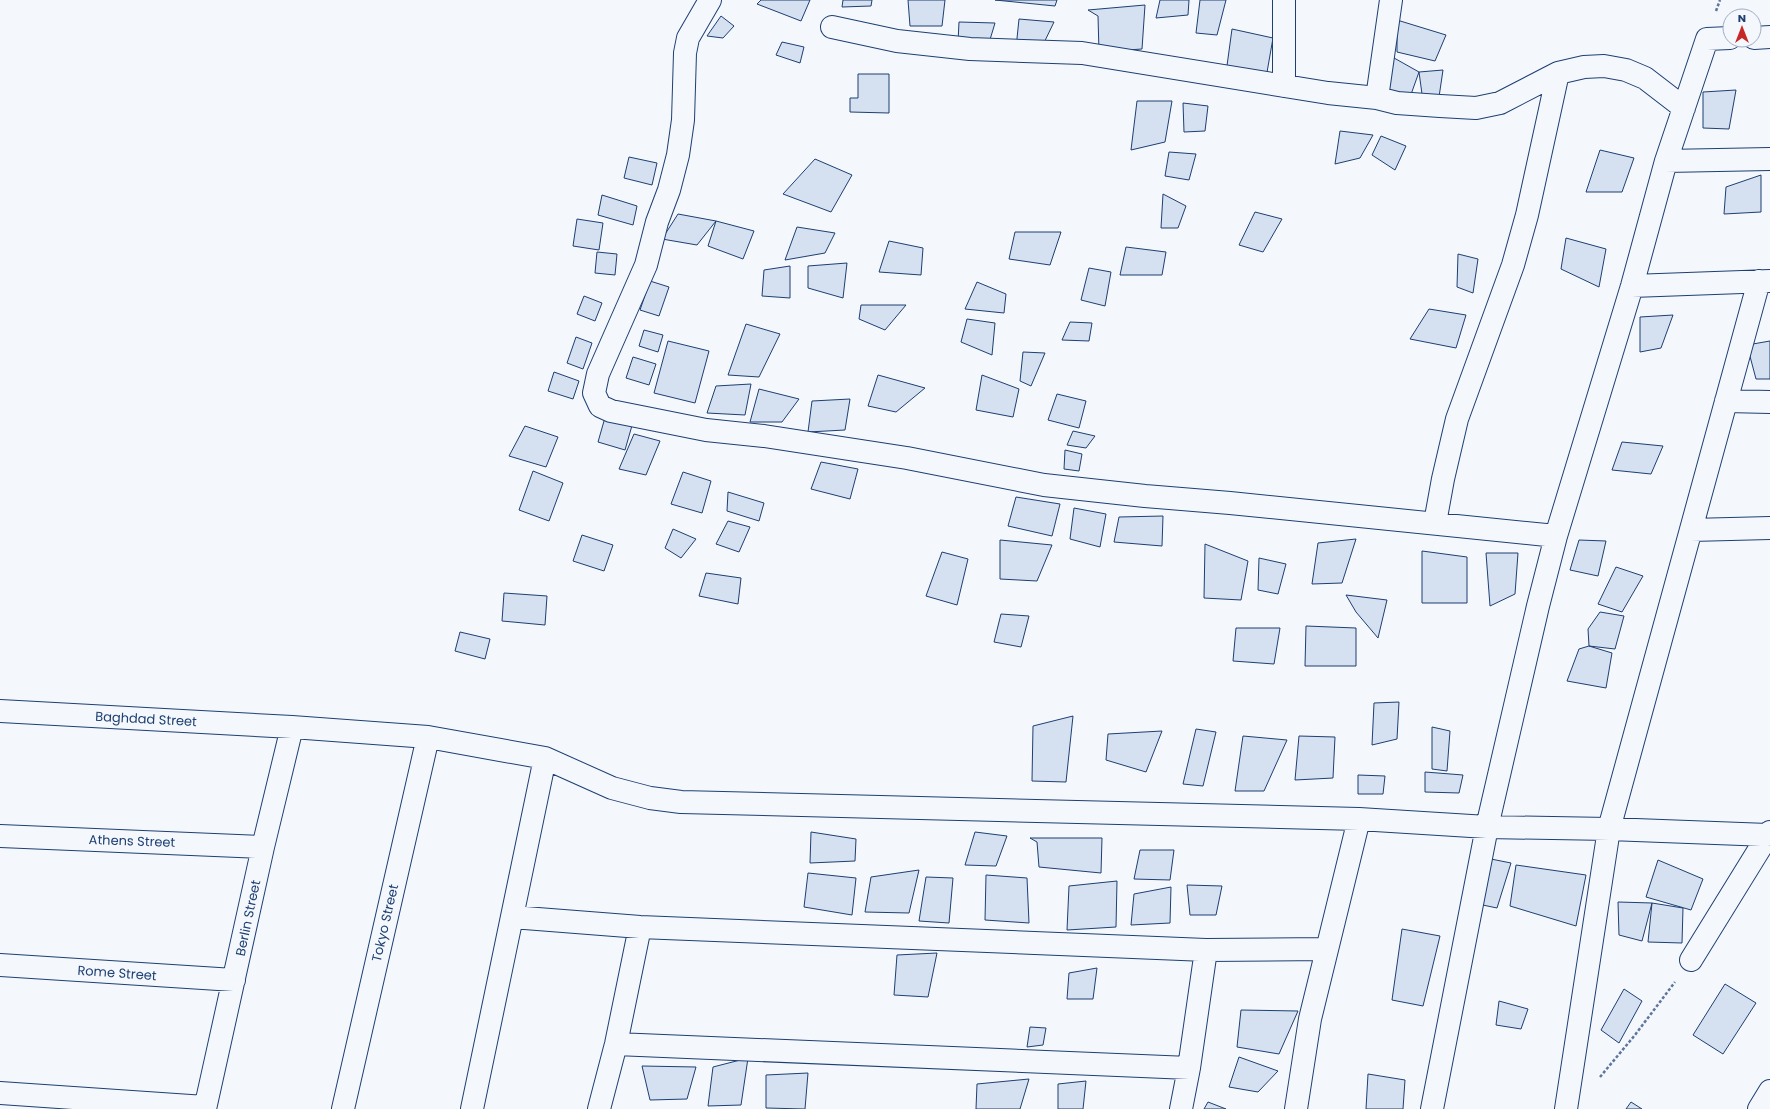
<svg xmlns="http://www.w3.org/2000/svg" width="1770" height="1109" viewBox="0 0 1770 1109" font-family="Poppins,sans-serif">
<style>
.building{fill:#d5e0f0;stroke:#1d3f73}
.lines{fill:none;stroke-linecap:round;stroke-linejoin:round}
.minor-casing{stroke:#1d3f73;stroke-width:24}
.major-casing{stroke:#1d3f73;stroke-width:24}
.path{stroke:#5e769c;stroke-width:2.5;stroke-dasharray:3 2;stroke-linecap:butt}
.minor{stroke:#f4f7fb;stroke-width:22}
.major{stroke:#f4f7fb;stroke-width:22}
.labels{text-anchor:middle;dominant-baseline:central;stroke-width:3;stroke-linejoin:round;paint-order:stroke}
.street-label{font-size:13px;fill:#1d3f73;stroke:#f4f7fb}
</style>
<rect width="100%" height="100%" fill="#f4f7fb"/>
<path class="building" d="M761,0H810L801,21L757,4Z
M843,0H872L871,6L842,7Z
M908,0H945L942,26H910Z
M995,0H1057L1055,6Z
M1160,0H1189L1188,15L1156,18Z
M1200,0H1226L1217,35L1196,33Z
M1145,5L1142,49L1099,52L1098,16L1088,10Z
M721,16L734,26L723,38L707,36Z
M1019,19L1054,22L1041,49L1016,48Z
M1397,20L1446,35L1435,61L1397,52Z
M959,22L995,23L989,43L958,42Z
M1232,29L1273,38L1266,78L1226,73Z
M782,42L804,47L800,63L776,55Z
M1387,54L1419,72L1409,100L1386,98Z
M1443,70L1439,97L1422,94L1419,72Z
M858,74H889V113L850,112V98H858Z
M1736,90L1729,129L1703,128V92Z
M1137,101H1172L1165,142L1131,150Z
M1183,103L1208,106L1205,131L1184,132Z
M1340,131L1373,135L1360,158L1335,164Z
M1381,136L1406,146L1395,170L1372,155Z
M1600,150L1634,158L1622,192H1586Z
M1169,152L1196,154L1189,180L1165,176Z
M629,157L657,163L652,185L624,178Z
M815,159L852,175L831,212L783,194Z
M1761,175V212L1724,214L1726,187Z
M1163,194L1186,206L1178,228H1161Z
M602,195L637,206L633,225L598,215Z
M1255,212L1282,219L1263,252L1239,245Z
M678,214L716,221L697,245L662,239Z
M577,219L603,223L599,250L573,246Z
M716,221L754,231L743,259L708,246Z
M797,227L835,233L825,253L785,260Z
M1015,232H1061L1050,265L1009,259Z
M1566,238L1606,249L1599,287L1561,269Z
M889,241L923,248L921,275L879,272Z
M1126,247L1166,252L1162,275H1120Z
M597,252L617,254L615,275L595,273Z
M1458,254L1478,259L1473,293L1457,287Z
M847,263L843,298L808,288V266Z
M790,266V298L762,296L764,270Z
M1089,268L1111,272L1105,306L1081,300Z
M650,281L669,287L659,316L640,310Z
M977,282L1006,294L1004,313L965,309Z
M584,296L602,303L595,321L577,314Z
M861,305H906L885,330L859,319Z
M1429,309L1466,315L1456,348L1410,339Z
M1673,315L1661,348L1640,352V317Z
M967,319L995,323L992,355L961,342Z
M1070,322L1092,323L1089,341L1062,340Z
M746,324L780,334L759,377L728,375Z
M644,330L663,335L658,352L639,346Z
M576,337L592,343L583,369L567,363Z
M668,341L709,351L695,403L654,393Z
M1770,341V379H1756L1747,345Z
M1023,352L1045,353L1031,386L1020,381Z
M633,357L656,364L649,385L626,378Z
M554,372L579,381L573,399L548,391Z
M878,375L925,388L896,412L868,406Z
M982,375L1019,389L1013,417L976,410Z
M751,384L745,415L707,413L716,386Z
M759,389L799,399L782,422H750Z
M1057,394L1086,401L1079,428L1048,420Z
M850,399L845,430L808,432L812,401Z
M606,414L633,422L625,450L598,442Z
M525,426L558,437L546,467L509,456Z
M1073,431L1095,436L1086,448L1067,445Z
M634,434L660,441L646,475L619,469Z
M1622,442L1663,446L1651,474L1612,470Z
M1065,450L1082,454L1079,471L1064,469Z
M821,462L858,469L850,499L811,489Z
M533,471L563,483L549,521L519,510Z
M683,472L711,481L702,513L671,504Z
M728,492L764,503L759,521L727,511Z
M1016,497L1060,504L1052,536L1008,526Z
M1074,508L1106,514L1100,547L1070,539Z
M1163,516L1162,546L1114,542L1119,517Z
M728,521L750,527L739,552L716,544Z
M673,529L696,539L681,558L665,548Z
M582,535L613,545L604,571L573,561Z
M1356,539L1342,583L1312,584L1318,543Z
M1000,540L1052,545L1037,581L1000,579Z
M1579,540L1606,541L1598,576L1570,570Z
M1205,544L1248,561L1241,600L1204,598Z
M1422,551L1467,557V603H1422Z
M942,552L968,559L957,605L926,596Z
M1486,553H1518L1515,594L1490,606Z
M1259,558L1286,564L1278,594L1258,590Z
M1616,567L1643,576L1622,612L1598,604Z
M706,573L741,578L738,604L699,596Z
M504,593L547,596L545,625L502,621Z
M1346,595L1387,600L1378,638L1356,612Z
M1600,612L1624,616L1615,649L1589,646L1588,629Z
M1001,614L1029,616L1021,647L994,642Z
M1306,626L1356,628V666H1305Z
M1236,628H1280L1274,664L1233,661Z
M460,632L490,639L485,659L455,651Z
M1589,646L1612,653L1606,688L1567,681L1579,649Z
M1399,702L1397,739L1372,745L1374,703Z
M1073,716L1066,782L1032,781L1033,726Z
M1432,727L1450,731L1447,771L1432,769Z
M1196,729L1216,732L1203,786L1183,784Z
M1162,731L1146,772L1106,760L1108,734Z
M1243,736L1287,740L1264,791H1235Z
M1299,736L1335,737L1333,778L1295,780Z
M1425,772L1463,775L1459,793L1425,792Z
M1358,775L1385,776L1383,794H1358Z
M811,832L856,839L855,861L810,863Z
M975,832L1007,836L996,866L965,865Z
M1030,838H1102L1101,873L1039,867L1037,842Z
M1140,850H1174L1170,880L1134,879Z
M1486,858L1511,863L1497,908L1478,904Z
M1658,860L1703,879L1691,910L1646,897Z
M1516,865L1586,875L1576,926L1510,906Z
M919,870L909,913L865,912L871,877Z
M808,873L856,878L852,915L804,907Z
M986,875L1027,878L1029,923L985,920Z
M926,877L953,878L949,923L919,921Z
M1117,881L1116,927L1067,930L1069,886Z
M1187,885L1222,886L1216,915H1190Z
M1171,887L1170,923L1131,925L1134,894Z
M1618,902L1652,903L1642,941L1619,935Z
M1652,903L1683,908L1682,943L1648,942Z
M1402,929L1440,936L1423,1006L1392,1000Z
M937,953L928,997L894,995L897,955Z
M1097,968L1093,999H1067L1069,973Z
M1725,984L1756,1003L1723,1054L1693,1035Z
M1624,989L1642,1001L1619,1043L1601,1030Z
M1499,1001L1528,1009L1521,1029L1496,1025Z
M1241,1010L1298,1011L1279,1054L1237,1047Z
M1030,1027L1046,1028L1043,1045L1027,1047Z
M1239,1057L1278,1071L1258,1092L1229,1087Z
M748,1058L741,1105L708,1106L713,1067Z
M642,1066L696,1067L687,1099L650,1100Z
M808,1073L805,1109L766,1108V1075Z
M1368,1074L1405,1080L1403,1109H1366Z
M1029,1079L1020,1109H976L977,1084Z
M1086,1081L1083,1109H1058V1084Z
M1208,1102L1226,1109H1204Z
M1631,1102L1642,1109H1626Z"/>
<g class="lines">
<g class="minor-casing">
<path id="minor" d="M710,0L688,38L685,53L683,120L678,155L669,190L657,222L646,265L598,374L594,393L600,406L611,411L706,430L764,436L907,458L1044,485L1145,496L1230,503L1556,536
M1284,0V86
M832,27L897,41L970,49L1082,53L1328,93L1377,98L1397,103L1440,106L1476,108L1500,103L1558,73L1584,67L1604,66L1626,70L1645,78L1684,108
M1754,38L1770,37
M1377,98L1391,0
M1666,161L1770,159
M1632,286L1770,281
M1726,401L1770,402
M1435,523L1443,479L1457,419L1513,265L1527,215L1558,73
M1691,530L1770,528
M0,711L292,727L428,737L545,758L612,788L650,798L681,802L1359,819L1487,827L1609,829L1768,835
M0,836L263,847
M512,917L640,927L1206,950L1326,949
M1691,960L1770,832
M0,965L234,980
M616,1044L1189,1068
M0,1093L205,1107
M205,1109L263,847L292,727
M343,1109L428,737
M472,1109L545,758
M599,1109L616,1044L640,927
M1181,1109L1189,1068L1206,950
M1296,1109L1310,1019L1359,819
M1432,1109L1487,827L1538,606L1556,536L1632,286L1666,161L1707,39L1730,38
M1566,1109L1609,829L1759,281"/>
</g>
<g class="major-casing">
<path id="major" d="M1759,1109L1770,1091"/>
</g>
<path class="path" d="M1716,11L1720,0
M1600,1077L1635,1035L1675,982"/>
<use href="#minor" class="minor"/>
<use href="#major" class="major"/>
</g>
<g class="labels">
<g class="street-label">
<text transform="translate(146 719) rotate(3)">Baghdad Street</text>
<text transform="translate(132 841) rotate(2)">Athens Street</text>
<text transform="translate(248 918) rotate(-78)">Berlin Street</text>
<text transform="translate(385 923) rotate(-77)">Tokyo Street</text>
<text transform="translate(117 973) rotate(4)">Rome Street</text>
</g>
</g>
<g transform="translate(1742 28)"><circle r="19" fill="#f4f7fb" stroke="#9eadc5"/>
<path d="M0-3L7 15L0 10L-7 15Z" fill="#c62828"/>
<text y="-6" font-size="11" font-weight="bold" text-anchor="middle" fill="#1d3f73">N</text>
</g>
</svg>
